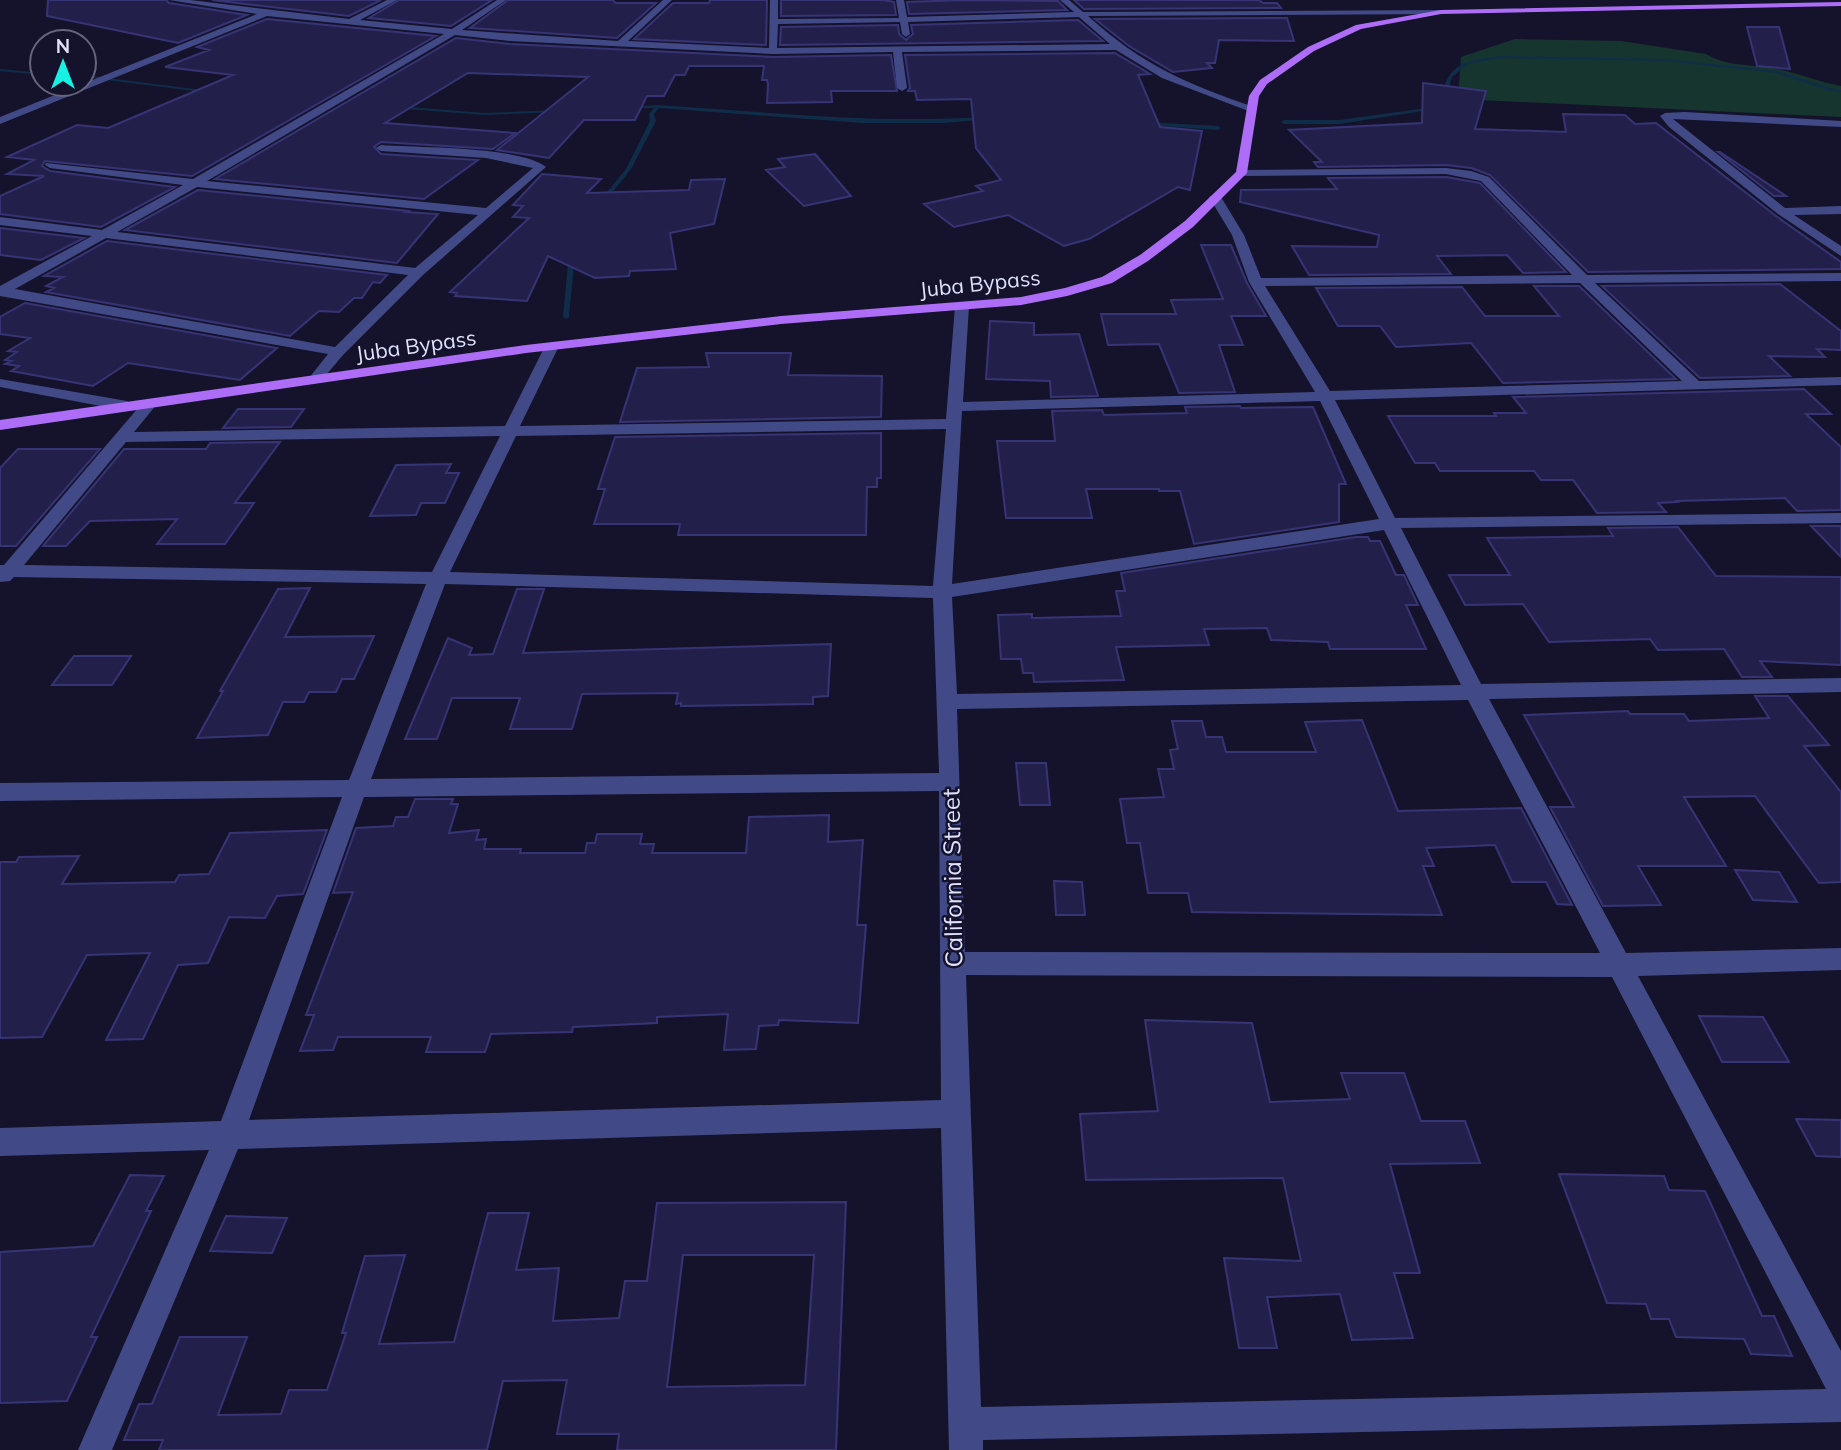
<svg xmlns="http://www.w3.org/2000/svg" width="1841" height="1450" viewBox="0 0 1841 1450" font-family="Mulish,sans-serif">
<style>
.green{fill:#17352f}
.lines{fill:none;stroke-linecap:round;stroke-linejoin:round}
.stream{fill:#0f2d48;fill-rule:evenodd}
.building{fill:#22204b;stroke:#373475;stroke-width:2;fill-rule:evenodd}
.minor{fill:#414a87;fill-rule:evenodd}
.major{fill:#ad6df6;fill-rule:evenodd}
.labels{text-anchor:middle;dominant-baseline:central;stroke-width:5;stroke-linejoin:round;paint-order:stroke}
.far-street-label{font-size:21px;fill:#dfe1fd;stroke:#14132b}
.street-label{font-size:24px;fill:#dfe1fd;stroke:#14132b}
</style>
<rect width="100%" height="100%" fill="#14132b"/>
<path class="green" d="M1515,39L1621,41L1706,54C1727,67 1753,64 1777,69C1798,73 1819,82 1841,86V117L1458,99L1461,57Z"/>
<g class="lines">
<path class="stream" d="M1499,56L1665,59L1777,71L1830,88L1841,90V92L1827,90L1776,73L1665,61L1499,58L1468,64L1452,77L1446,98L1442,99C1446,62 1468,61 1499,56Z
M0,69L42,73V75L0,71Z
M84,75L210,91L212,92L210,93L84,77Z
M658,105C767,112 875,124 985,117L988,119L944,123H862L659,108L654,114L656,121L631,169L603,204H599V202L626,169L650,121L649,114L654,108H627L625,107Z
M397,106L484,113L559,110L561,111L559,112L484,115L395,108Z
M1434,107L1436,109L1339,124H1284L1281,122L1284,120H1339Z
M1144,122L1218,126L1221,128L1218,130L1146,125Z
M572,252L575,254L569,317L566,319L563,317L569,254Z"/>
</g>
<path class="building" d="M48,0H166L169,3L247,15L178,43L47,16Z
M212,0H381L349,16Z
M399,0H492L451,26L369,18Z
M508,0H612L616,3H656L617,38L470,28Z
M710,0H767L766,45L634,39L673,3H709Z
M781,0H884L894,2L896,15L781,16Z
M961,0L1058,1L1067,10L909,14L907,2Z
M1074,0H1259L1263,3H1277L1281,8L1084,9Z
M1287,18L1294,41L1219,40L1215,63H1207L1212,68L1173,72L1129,46L1095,19Z
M267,19L436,36L192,176L45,161L42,166L50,171L175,187L101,227L0,214V196L44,176L7,174L34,160L7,157L77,125L108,128L233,75L165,67L209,50L197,47Z
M1078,20L1103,41L780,45L781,27L898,25L899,34L906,40L913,34L911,25Z
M1747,27H1779L1790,69L1757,66Z
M456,38L510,44L773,57L891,55L897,91H831L832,102L767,103L768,84L767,80H762L764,66H689L685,75H675L664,96H647L635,120H584L549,158L497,150L588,77L468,73L385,123L515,133L493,149L381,142L374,147L381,154L478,160L424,199L215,179Z
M1115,53L1150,74L1138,75L1160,127L1202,131L1190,190L1178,187L1089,239L1064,246L1008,215L954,227L924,204L983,191L976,186L1001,180L976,148L971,99L917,100L915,91H908L910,88L905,55Z
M1423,83L1486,91L1475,129L1566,132L1563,114L1625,115L1635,124L1656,123L1776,216L1841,262V269L1588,272L1490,175L1471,168L1446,165L1318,167L1314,162H1322L1289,130L1422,123Z
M1718,152H1720L1786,196H1774Z
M815,154L851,196L804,206L766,170L785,167L778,159Z
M542,174L601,179L587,193L689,190L691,180L725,179L714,224L670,233L676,269L630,271L629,276L595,278L548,256L527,301L455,296L457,293L450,292L529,218L513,217L523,206L513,205Z
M1446,177L1480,183L1566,272L1523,273L1507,255L1437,256L1451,274L1309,275L1292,246L1377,247L1379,235L1240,202L1241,190L1337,189L1328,178Z
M198,190L408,211L406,212L438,214L397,263L125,230Z
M0,228L84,238L41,260L0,255Z
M107,241L387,275L380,283L373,282L362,298H354L339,312L319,311L290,336L46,292L54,288L46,286L63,277L44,276Z
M1201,245H1231L1247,283L1266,316H1231L1243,345H1219L1235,392L1179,393L1159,344L1108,345L1101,314H1176L1171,300L1223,299Z
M1780,284L1841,331V350L1817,349L1825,357L1769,356L1790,376L1700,378L1602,286Z
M1534,286H1579L1676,379L1503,383L1471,343L1396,347L1380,326H1338L1316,288L1462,287L1485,316H1559Z
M25,303L277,348L240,380L128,363L93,386L11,371L19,366L5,364L11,361L5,360L17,352L8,351L30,338L0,334V317Z
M990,321L1034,323V335L1079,334L1098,396L1051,397L1050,381L986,379Z
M706,353H791L788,375L882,376L881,417L620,422L637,368L709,367Z
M1804,389L1831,414H1806L1841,447V510L1797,511L1785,498L1675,501L1677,502L1658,503L1666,512L1597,513L1573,480H1541L1534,471H1440L1435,463H1415L1388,416H1496L1494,413H1526L1513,397Z
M1240,406L1241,408L1313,407L1346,484H1339V522L1194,544L1180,491H1159V489H1086L1092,518H1006L997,441H1055L1052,411L1102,410L1104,415L1187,413L1185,407Z
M238,409H304L291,427L223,428Z
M881,433V478H877V487H867L866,535H678L680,524H594L605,489H598L615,437Z
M280,442L235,503H254L225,544H157L177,519L90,521L66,546H43L124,449H206L210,443Z
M18,449H100L16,546H0V468Z
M451,464L446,473H459L445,503H421L416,515L370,516L396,465Z
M1811,526H1841V557Z
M1678,527L1716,576L1841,577V665L1760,661L1772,677H1742L1724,649L1658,650L1650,639L1549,642L1523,604L1465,605L1449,575H1510L1487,538L1613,536L1608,528Z
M1356,537H1368L1370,541H1380L1396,575H1404L1418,605H1406L1426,649H1330L1328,642L1271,640L1267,628L1204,629L1209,645L1116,647L1124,680L1034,682L1033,673H1023L1021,659H1001L998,615L1032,614V618L1121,616L1116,591H1125L1121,573Z
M310,588L285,637L374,636L354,679H342L336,692H309L304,702H283L268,735L197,738L223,691H220L278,589Z
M517,589H544L523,653L831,644L828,696L813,697V704L681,706V703L676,704L678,693L582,694L572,729H510L520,698H452L437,739H405L448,638L472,648L469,655L493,654Z
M74,656H131L112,685H52Z
M1755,696H1788L1829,745L1804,746L1841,792V882L1819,883L1755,796L1684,797L1726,866H1638L1661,905L1603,906L1550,807H1574L1524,715L1628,711L1630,714H1684L1689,721L1769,718Z
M1362,720L1398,811L1521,808L1572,905L1557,904L1546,882H1512L1495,845L1426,848L1434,866H1423L1442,915L1192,912L1188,893H1148L1140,843H1127L1120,799L1164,797L1158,769H1174L1170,750L1178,749L1172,721H1202L1206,737H1222L1226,752H1316L1305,722Z
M1016,763H1046L1050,805H1020Z
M415,799H453L451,804H458L449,833L479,830L476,840L486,839L484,849H521L520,853H585L587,843H595L597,834H642L640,844H654L652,853H746L749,817L829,815L828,842L863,840L857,925H866L858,1023L779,1020L778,1025L759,1026L756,1049L724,1050L728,1014L657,1017V1023L573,1027L572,1032L491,1034L485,1052H426L431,1037H338L333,1050L300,1051L314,1015H306L353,892L333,893L356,828L393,826L396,817H408Z
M327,830L303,894L277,896L265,918L229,917L208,963L178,965L143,1039L106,1040L150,953L87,955L42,1037L0,1038V862H16L19,857L79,856L62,884L175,882L179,875L209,874L230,833Z
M1735,870L1779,872L1797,902L1753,900Z
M1054,881L1082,882L1085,915H1056Z
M1699,1016L1763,1017L1789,1062H1722Z
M1145,1020L1252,1023L1270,1102L1350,1099L1341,1073H1404L1421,1121H1465L1480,1163L1390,1164L1420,1273H1394L1413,1338L1352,1340L1340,1294L1267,1297L1277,1348H1239L1224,1258L1301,1261L1283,1178L1086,1180L1080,1114L1158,1111Z
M1796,1119L1841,1120V1157L1816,1156Z
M1559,1174L1664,1176L1669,1190L1705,1191L1762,1316H1774L1792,1356L1751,1354L1744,1339L1676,1337L1669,1319H1651L1646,1304L1607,1303Z
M130,1175L164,1176L146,1211H151L91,1337H97L67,1401L0,1403V1252L93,1246Z
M846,1202L836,1450H617L619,1434H557L567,1380L503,1381L487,1450H159L163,1440H124L139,1404H152L180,1337H247L218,1415L281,1414L289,1390H327L346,1333H342L365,1256L405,1255L379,1344L454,1342L488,1213H529L516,1270L559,1268L553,1321L619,1318L625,1281H647L657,1203ZM683,1255H814L805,1385L667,1387Z
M226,1216L287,1218L272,1253L210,1251Z"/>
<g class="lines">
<path class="minor" d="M169,0H190L349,19L387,0H397L360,20L452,29L497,0H506L462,30L618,41L663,0H672L628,41L769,48L770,0H778V19L899,18L896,0H904L907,17L1074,12L1060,0H1069L1083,12L1441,10L1445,12L1441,14L1088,16C1142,65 1187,84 1254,107L1256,109L1251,112L1162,78L1116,50L902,52L907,88L902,91L897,88L893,52L773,54L510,41L455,35L207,181L486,208L533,168L486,158L381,151L376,148L381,145C419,148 519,146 546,167L423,275L343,355L321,381L316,382L309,378L328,354L0,296V286L92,236L0,225V217L102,230L183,185L50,168L45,165L46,163L193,179L444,34L267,16L0,124V117L257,14ZM1079,17L1110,44L777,48L778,24L900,22L902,34L906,37L910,34L908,22ZM197,187L478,215L415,268L117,232ZM106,238L408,275L335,347L15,289Z
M1685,112L1841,121V127L1673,119L1785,208L1841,206V214L1794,215L1841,246V256L1778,214L1669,127L1660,116L1665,113Z
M1446,168L1471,171L1489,177L1587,275L1841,273V281L1595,283L1699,381L1841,377V385L1335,400L1395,518L1841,513V523L1401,528L1481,684L1841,678V692L1489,699L1626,953L1841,948V970L1638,976L1841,1351V1422L983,1440V1450H949L941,1128L238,1149L112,1450H78L209,1150L0,1156V1128L221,1121L342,797L0,801V783L349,780L426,584L14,577L10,581L0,582V565H4L144,401L149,399L157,404L134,432L505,426L545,346L552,342L559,346L520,426L946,419L955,306L962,302L969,306L963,402L1315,392L1249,282L1232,235L1209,197L1215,194L1221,197L1244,235L1261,278L1572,275L1481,181L1446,174L1241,176L1235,173L1241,170ZM1580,283L1682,381L1330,391L1265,286ZM1320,401L1379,519L952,584L962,411ZM946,429L933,586L450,572L516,436ZM500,436L432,572L24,565L126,442ZM1384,530L1461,685L957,694L952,597ZM445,584L933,598L939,773L371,779ZM1468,700L1600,953L965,952L957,709ZM939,791L941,1100L249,1120L364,797ZM966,975L1612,977L1826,1389L981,1407Z
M0,379L127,401L135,406L127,411L0,387Z"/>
<path class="major" d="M1841,2V6L1441,14L1361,29L1314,51L1267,84L1259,96L1247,173L1193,227L1148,261L1112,283L1067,296L1021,305L781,324L526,353L0,430V420L526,345L781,316L1021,297L1065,288L1102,277L1140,255L1185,221L1236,172L1249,96L1260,80L1308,47L1356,25L1441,10Z"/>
</g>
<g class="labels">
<g class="far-street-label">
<text transform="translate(980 283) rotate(-6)">Juba Bypass</text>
<text transform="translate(416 345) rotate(-8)">Juba Bypass</text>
</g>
<g class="street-label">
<text transform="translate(952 878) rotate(-91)">California Street</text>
</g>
</g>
<g transform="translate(63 63)"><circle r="33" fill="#14132b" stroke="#65657f" stroke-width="2"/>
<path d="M0-5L12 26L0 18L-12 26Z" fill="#18f0e4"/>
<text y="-10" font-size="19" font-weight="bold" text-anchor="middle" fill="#dfe1fd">N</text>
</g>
</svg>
